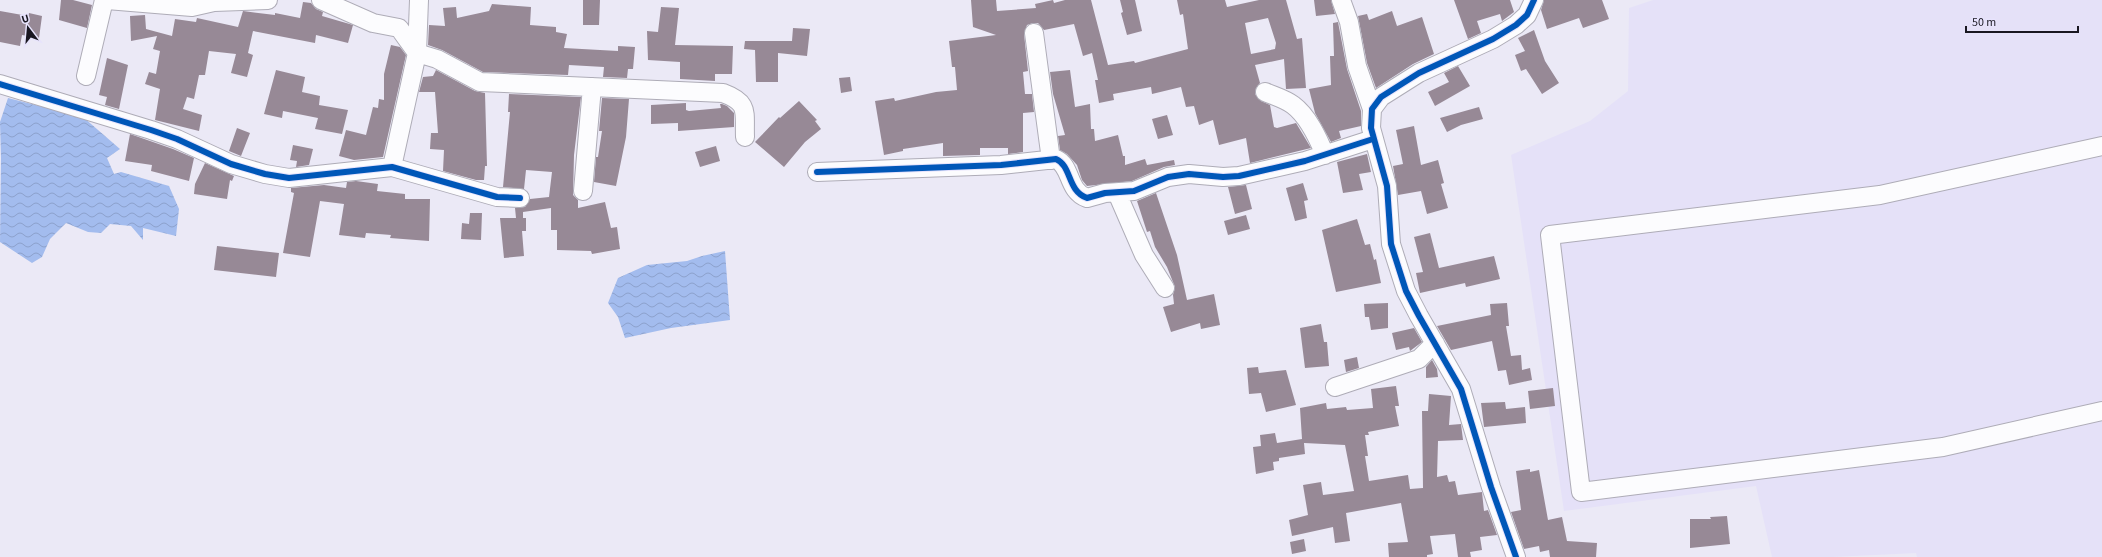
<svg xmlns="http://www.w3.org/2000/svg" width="2102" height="557" viewBox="0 0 2102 557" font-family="'Source Sans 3',sans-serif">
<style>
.built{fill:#e5e1f8}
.water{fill:url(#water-waves)}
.building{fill:#978996;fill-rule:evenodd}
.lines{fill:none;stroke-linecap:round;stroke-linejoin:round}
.minor-casing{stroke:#aeacb7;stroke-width:20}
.minor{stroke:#fcfcfe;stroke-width:18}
.cycleway-casing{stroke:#e7e3fc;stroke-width:8}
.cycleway{stroke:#0057b8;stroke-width:6}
</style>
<defs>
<pattern id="water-waves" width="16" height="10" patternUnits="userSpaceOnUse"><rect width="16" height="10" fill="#a3bcee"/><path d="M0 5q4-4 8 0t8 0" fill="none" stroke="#8ca1cc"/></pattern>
</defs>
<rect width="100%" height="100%" fill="#ebe9f6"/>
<path class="built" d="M1653,0H2102V557H1917L1916,553L1833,557H1772L1756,486L1564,511L1511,155L1590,121L1628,91L1629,8Z"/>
<path class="water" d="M8,98L83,117L120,149L107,158L114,174L121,172L169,186L179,209L176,236L143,228V240L131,226L110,224L101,233L88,232L66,223L50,239L42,257L32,263L0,242L1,158L0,122Z
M725,251L730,320L671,328L625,338L618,317L608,303L618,278L647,265L687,261L702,256Z"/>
<path class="building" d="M61,0H73L92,5L87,28L59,20Z
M583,0H600L599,25H583Z
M971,0H996L997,11L1036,8L1035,4L1053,0L1054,3L1065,0H1091L1108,65L1134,61L1135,63L1188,49L1183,14L1180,15L1177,0H1225L1227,7L1259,0H1286L1297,39L1302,38L1306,88L1286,89L1284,59L1255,65L1260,83L1256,88L1255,94L1261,101L1270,105L1274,127L1277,128L1296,123L1311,148L1250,163L1246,138L1219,145L1213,120L1199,125L1194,106L1186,107L1181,87L1152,94L1151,87L1113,94L1114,100L1099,103L1095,80H1098L1092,53L1083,56L1074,24L1044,30L1038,23H1033L1027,25L1024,34L1028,71L1023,72L1025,94H1032L1034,112L1023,113V152L1008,154V148H980V155L943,156V143L903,149V151L884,155L875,101L894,98L895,101L936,92L957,90L955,67H952L949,41L996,35L973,27ZM1268,18L1276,43L1275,49L1251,54L1245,23Z
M1120,0H1135L1142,31L1127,35L1121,13L1123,12Z
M1314,0H1331L1335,14L1316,16Z
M1454,0H1510L1514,12L1502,21L1500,14L1477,21L1481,33L1468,39Z
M1544,0H1602L1609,19L1583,28L1579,18L1547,29L1541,10Z
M303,2L311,3L316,9L323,12L322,16L353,25L348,43L316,35L315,43L253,31L248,53L253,55L247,77L231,73L236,54L209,51L205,75H199L194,99L187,97L183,109L202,115L199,131L155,120L160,89L145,84L149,72L156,74L160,51L153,49L157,36L131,41L130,16L145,15L146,29L172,36L175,19L196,22L197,18L238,27L243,11L275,15V13L300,18Z
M492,4L531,7L530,25L556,27V32L567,34L564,48L618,51V46L635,47L633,69H628L627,78L603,77L604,67L569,65L568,75L483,72L442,50L428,45L429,25L445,26L443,8L456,7L457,18L489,11Z
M661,7L679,8L675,45L733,46L732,74H715V81L680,79V62L648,60L647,31L658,32Z
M0,11L28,16L29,13L42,16L39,38L22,35L20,46L0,42Z
M1392,11L1397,26L1422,17L1434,54L1413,64L1376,88L1367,63L1358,16L1367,14L1369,20Z
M1338,22L1347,69L1361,111V126L1339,131L1341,138L1331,142L1315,113L1309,89L1331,85L1330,56H1334L1333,23Z
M793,28L810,29L807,56L778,53V82H756L755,50L744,49L745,41H792Z
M1534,30L1545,61L1559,83L1542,94L1526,69L1521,71L1515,55L1525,51L1518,38Z
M391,45L400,47L406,55L383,157L354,160L339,156L346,130L366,135L373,107L378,108L379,99L384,100V74Z
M107,58L128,65L119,109L105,105L107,97L99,95Z
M1458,66L1470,86L1435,106L1428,92L1449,82L1444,73Z
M276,70L305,77L302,92L320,96L319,105L348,110L342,134L315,129L318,118L283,111L282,118L264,114Z
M436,70L475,91L485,93L487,166H485L484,180H476L443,171L444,150L430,149L431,133H438L435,92H419L423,77L433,76Z
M1070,70L1075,107L1090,104L1091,129H1094L1095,141L1118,135L1123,156H1125V165L1145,159L1147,165L1174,160L1175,165L1164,167L1132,181L1087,186L1082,180L1077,165L1067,154L1060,150L1058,136L1065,135L1053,94L1050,72Z
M850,77L852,91L841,93L839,78Z
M509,94L581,97L574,155L573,195L578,200V208L605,202L611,228L617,227L620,249L592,254L591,251L557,250V230H551V208L523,212V218H526V231H522L524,256L504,258L500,218H516L515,208L525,207L530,199L549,197L552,172L526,170L524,189L503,187L510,112H508Z
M602,98L629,99L626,137L616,186L594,182L596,157H598L602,131H599Z
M799,101L817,120L815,121L821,129L805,142L784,167L755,142L779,117L780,118Z
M686,103V110L689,111L721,108L720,104H722L727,106L734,113V127L678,131V123L651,124V105Z
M1479,107L1483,119L1461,125L1447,132L1440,118Z
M1167,115L1173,135L1158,139L1152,119Z
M1414,126L1421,165L1438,160L1444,183L1441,184L1448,208L1427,214L1421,191L1398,195L1393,166L1403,164L1396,130Z
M237,128L250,133L241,156L229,151Z
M130,134L173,149L194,158L189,181L151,171L152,165L125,161Z
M293,145L313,149L309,165L296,167L297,161L290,160Z
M716,146L720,161L700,167L695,152Z
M1367,154L1371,172L1359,174L1363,190L1343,193L1337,162Z
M205,163L234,176L232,181L230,180L227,199L194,194L195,184Z
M356,181L378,184L377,191L405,194V199H430L429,241L390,238L391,235L366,233L365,238L339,235L344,204L320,201L310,257L283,253L294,193L291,192V188L324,185L346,188L347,182Z
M1303,183L1308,200L1304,201L1307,218L1295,221L1286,188Z
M1246,185L1252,209L1235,214L1228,187Z
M1156,193L1177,255L1187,300L1214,294L1220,325L1201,329L1200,323L1171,332L1163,307L1174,304L1173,295L1175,287L1167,267L1155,247L1150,231L1147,232L1137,201Z
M470,213H482L481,240L461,239L462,223L469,224Z
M1246,215L1250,229L1228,235L1224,221Z
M1357,219L1365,245L1370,244L1374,260L1376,259L1381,283L1336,292L1322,230Z
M1430,233L1439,268L1494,256L1500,279L1466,287L1465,283L1420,293L1416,273L1423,272L1414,237Z
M217,246L279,253L276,277L214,270Z
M1388,303V328L1371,330L1369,317H1365L1364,304Z
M1507,303L1509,326H1506L1511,356L1521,355L1522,370L1530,368L1532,380L1509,385L1506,370L1498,371L1492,341L1451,350L1437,326L1491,315L1490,304Z
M1321,324L1324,342H1327L1329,366L1305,368L1300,328Z
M1414,328L1422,342L1410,351L1409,347L1396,350L1392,333Z
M1357,357L1359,368L1346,372L1344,360Z
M1432,360L1437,369L1438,377L1426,378V367Z
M1258,367L1259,373L1286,370L1296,405L1266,412L1261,393L1249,394L1247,368Z
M1396,386L1399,406H1395L1399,426L1368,432L1369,435H1365L1368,456H1365L1369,481L1408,475L1410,489L1423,488L1422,411H1428L1429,394L1451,396L1449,425L1461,424L1463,440L1438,441L1437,477L1447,475L1449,482L1455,481L1458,495L1482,492L1484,511L1488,510L1497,535L1480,537L1482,550L1470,552L1471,557H1458L1455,534L1430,536L1433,554L1427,555V557H1389L1388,543L1408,542L1401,503L1346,513L1350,541L1335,543L1333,527L1292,536L1289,520L1308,515L1303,485L1321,482L1323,495L1354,491L1345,445L1304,443L1305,454L1279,458V461L1273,462L1274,470L1256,474L1253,447L1261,446L1260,435L1275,433L1277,443L1302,439L1300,408L1326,403L1327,409L1346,407L1347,410L1373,408L1371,389Z
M1553,388L1555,406L1530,409L1528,391Z
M1505,402L1506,409L1525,407L1526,423L1484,427L1481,403Z
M1530,469V472L1539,470L1548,520L1562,517L1567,541L1597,543L1596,557H1550L1549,550L1540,552L1539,546L1524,549L1511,512L1521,510L1516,471Z
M1727,516L1730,544L1690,548V519H1711L1710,517Z
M1304,539L1306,551L1292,554L1290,542Z"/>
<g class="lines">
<g class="minor-casing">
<path id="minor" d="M107,0L192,7L214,2L268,0
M321,0L373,23L399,28L417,53
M1341,0L1349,22L1357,66L1372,109
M1034,33L1051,160
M417,53L419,0
M86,76L104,0
M0,84L151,130L177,139L231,164L265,174L289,178L392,167L497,197L520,198
M1265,92C1274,96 1285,99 1293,105C1308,116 1318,138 1325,155
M2102,146L1880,195L1550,235L1581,492L1943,447L2102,411
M392,167L417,53L437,59L480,82L723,93C750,103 744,112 745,137
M817,172L1001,165L1056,159C1072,166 1067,191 1087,198L1105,193L1134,191L1168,177L1189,174L1223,177L1239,176L1305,161L1373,139
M583,191L592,87
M1117,193L1144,255L1165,288
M1335,387L1419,359L1435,343
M1516,557L1491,487L1461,389L1419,316L1406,291L1391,244L1387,186L1371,128L1372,109L1381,97L1419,73L1493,39L1516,25L1527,15L1534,0"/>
</g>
<use href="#minor" class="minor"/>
<g class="cycleway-casing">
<path id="cycleway" d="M0,84L151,130L177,139L231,164L265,174L289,178L392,167L497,197L520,198
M817,172L1001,165L1056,159C1072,166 1067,191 1087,198L1105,193L1134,191L1168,177L1189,174L1223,177L1239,176L1305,161L1373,139
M1516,557L1491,487L1461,389L1419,316L1406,291L1391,244L1387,186L1371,128L1372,109L1381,97L1419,73L1493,39L1516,25L1527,15L1534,0"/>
</g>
<use href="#cycleway" class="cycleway"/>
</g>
<g transform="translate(28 28) rotate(344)" stroke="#e7e3fc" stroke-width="3" paint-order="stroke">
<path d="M0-3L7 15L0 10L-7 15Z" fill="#191721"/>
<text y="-6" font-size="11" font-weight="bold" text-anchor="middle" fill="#191721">U</text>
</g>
<path d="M1966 26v6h112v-6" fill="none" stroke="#191721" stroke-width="2"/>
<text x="1972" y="26" font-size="12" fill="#191721" stroke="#e7e3fc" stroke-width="3" paint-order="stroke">50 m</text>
</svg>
